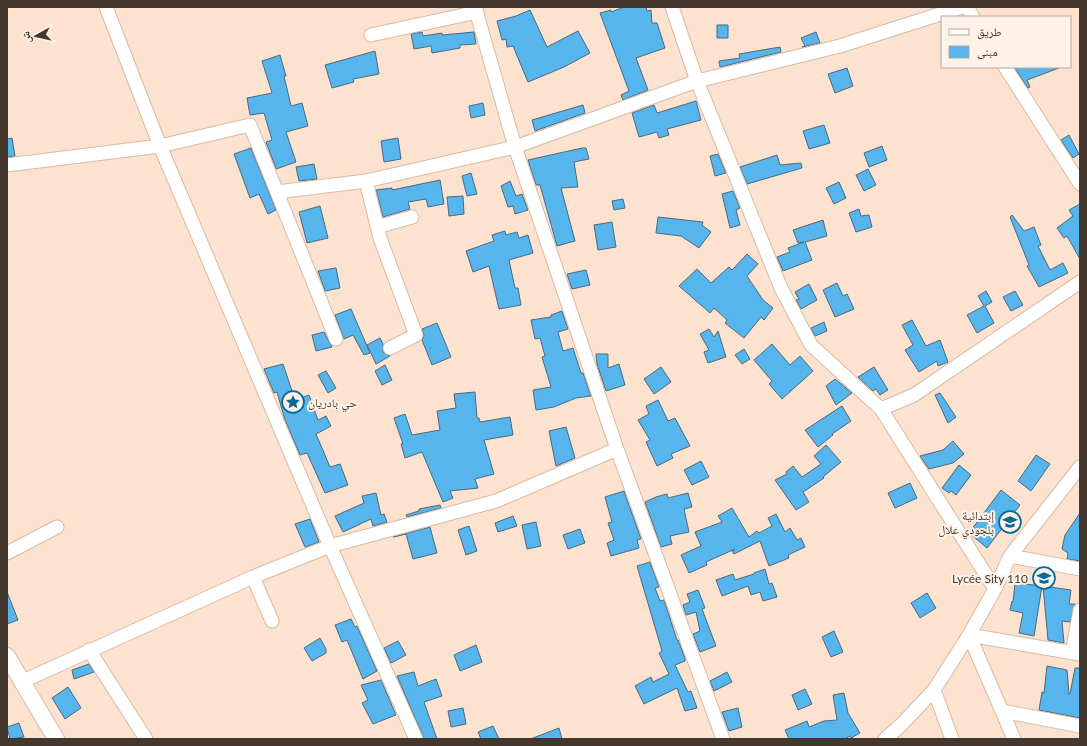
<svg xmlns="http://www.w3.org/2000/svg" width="1087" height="746" viewBox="0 0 1087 746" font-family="Lato,'Noto Naskh Arabic',sans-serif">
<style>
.building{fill:#56b5ed;stroke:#4b697d}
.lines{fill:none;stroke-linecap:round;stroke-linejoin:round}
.minor-casing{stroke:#d8baa3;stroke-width:15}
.tertiary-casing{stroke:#d8baa3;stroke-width:18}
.minor{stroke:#fff;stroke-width:13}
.tertiary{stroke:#fff;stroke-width:16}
.labels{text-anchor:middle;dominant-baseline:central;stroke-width:4;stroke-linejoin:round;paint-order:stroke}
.poi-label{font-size:12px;fill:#44382e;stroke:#fff2e9;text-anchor:end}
</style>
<rect width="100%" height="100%" fill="#fce2cf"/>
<path class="building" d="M624,7H646L647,11L651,10L652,23H657L665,48L636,58L648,90L623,100L621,95L629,91L600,13L611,10V12Z
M530,10L547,47L578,31L590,53L564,67L528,82L513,46L507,47L506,39L502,40L497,21L516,16Z
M717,25H728V38H717Z
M422,32L423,36L442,33V35L474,32L476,44L460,45V48L432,53L431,46L414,49L411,34Z
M816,32L820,43L802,47L805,46L801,38Z
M780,47L781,52L720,67L719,61L740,58L739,54Z
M375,51L379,74L353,79L354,82L332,88L325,65Z
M280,55L286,76H284L291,106L302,103L308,126L286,132L296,162L276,169L266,142L272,140L264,113L250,115L247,98L272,93L262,61Z
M1014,67H1059V68L1027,80L1030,87L1028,88Z
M847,68L853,86L835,93L828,74Z
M696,101L701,120L667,129L669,135L659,138L657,132L639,137L632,113L654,105L657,113Z
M483,103L485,115L471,118L469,106Z
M583,105L585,113L535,131L532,120Z
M824,125L830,143L809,149L803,131Z
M1069,135L1079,154L1073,158L1061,140Z
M12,138L15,156L7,157V139Z
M398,138L401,159L384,162L381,141Z
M882,146L887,160L869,167L864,153Z
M251,148L276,210L268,214L259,194L250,198L234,154Z
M582,148H586L589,159L574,162L578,187L561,188L575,241L557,246L540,185H536L528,160Z
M718,154L726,173L715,176L710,156Z
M777,155L780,165L801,163L802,168L747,184L740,167Z
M314,164L317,179L299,181L296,167Z
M868,169L876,185L864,191L856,175Z
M471,173L477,194L467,196L462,176Z
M440,180L444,204L428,207L426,199L408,202L410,209L383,217L376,190L392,188V190Z
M510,181L516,196L522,194L528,210L515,214L513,206L508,207L501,186Z
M839,182L846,198L834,204L826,188Z
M733,191L740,208L736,210L740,225L730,228L722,194Z
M463,196L464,214L449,216L447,197Z
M623,199L625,208L614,210L612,201Z
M1080,204V259L1067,236L1064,238L1057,228L1073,216L1069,210Z
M320,206L328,238L307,243L299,212Z
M859,209L861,216L869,215L872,227L856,232L849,213Z
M1012,215L1024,231L1034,227L1041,245L1038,246L1050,270L1063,263L1068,273L1039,287L1027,266L1029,265L1010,217Z
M658,217L703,222L702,225L711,232L699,248L681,236L656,233Z
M823,220L827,236L805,242L812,260L783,271L777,257L790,252L788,248L804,242L798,243L793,230Z
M612,222L616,247L598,250L594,225Z
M505,231L506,235L517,232L519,238L528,235L533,253L509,260L515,288H518L521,305L499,309L489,266L473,272L466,251L494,241L492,235Z
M747,254L758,264L747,276L763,300L773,308L764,320L761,317L744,338L725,323L727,320L714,308L710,313L679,286L697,269L711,283L729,267L732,270Z
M336,268L340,288L325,291L318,271Z
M586,270L590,285L572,289L567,274Z
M837,283L843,296L847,294L854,309L835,317L823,290Z
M809,284L817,300L801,309L796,300L799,299L795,292Z
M986,291L992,302L985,306L994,323L977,333L967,315L984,306L978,296Z
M1015,291L1023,305L1011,311L1003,297Z
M351,309L370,353L364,355L353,335L344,339L335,315Z
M562,311L568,329L558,332L563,351L573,348L581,373H583L591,396L576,398L554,407L536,410L533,390L551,387L542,357L545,356L540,338L535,339L531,320L551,317V315Z
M912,320L926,346L940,340L948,362L938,366L937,361L919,372L905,350L913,345L902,325Z
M824,322L827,331L815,336L811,328Z
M437,323L451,357L432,365L422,340L424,336L422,329Z
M709,329L714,337L718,331L726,357L708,363L704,352L709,350L700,334Z
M324,332L332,347L316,351L312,335Z
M380,338L383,344V352L390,356L376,364L367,345Z
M772,344L790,365L800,356L813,371L782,399L769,384L772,381L754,360Z
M744,349L750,359L742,364L735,355Z
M596,354H608V368L619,364L625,385L606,391L597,364Z
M283,364L295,400L309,395L318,420L326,416L331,426L316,434L330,467L340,464L348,485L325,493L307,453L300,455L285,420L277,392L274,393L264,369Z
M385,365L392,380L382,385L375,371Z
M661,367L671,382L654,394L644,379Z
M874,367L888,390L880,395L876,389L873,391L858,377Z
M326,371L336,388L328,393L318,375Z
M835,379L852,393L836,405L826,386Z
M475,392L477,418H479L480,422L510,417L513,435L484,440L494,474L475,479L478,488L450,491L453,498L443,502L422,452L405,458L401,444H403L394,418L405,414L412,435L440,430L437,411L456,408L454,394Z
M940,393L956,417L948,423L935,395Z
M658,400L668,421L675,418L690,446L671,454L673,458L657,466L646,442L650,440L638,420L649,414L646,406Z
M842,406L851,421L832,434L833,435L818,447L805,430Z
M566,427L575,458L556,466L549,431Z
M953,441L964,454L953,463L929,469L920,456L943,450Z
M826,445L841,462L823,477L824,478L803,492L809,502L796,510L775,480L787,474L786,472L793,466L802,477L821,464L814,456Z
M1036,455L1050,464L1031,491L1018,481Z
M701,461L709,477L692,485L684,470Z
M959,465L971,475L956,495L951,491L949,493L942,488Z
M910,483L917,498L895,508L888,493Z
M1001,490L1020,505L987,548L969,533Z
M624,491L641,539L637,540L639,548L611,556L607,543L614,540L608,523L612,522L605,497Z
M376,493L381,515L384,514L387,522L373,526L371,519L343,532L335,516L364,503L362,496Z
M688,493L692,507L684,509L689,532L670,536L672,544L661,547L645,502L656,497L667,494L668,498Z
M440,505L441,508L407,517L406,515L419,511V509Z
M732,508L749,537L757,531L759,533L772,526L768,518L776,514L785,532L790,528L797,540L801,538L805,547L788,555L789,558L769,566L760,541L734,554L732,551L735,549L706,562L707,565L689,573L681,555L701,546L695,532L722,522L718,516Z
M1080,513V561L1067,559L1068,553L1062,549L1065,535Z
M513,516L517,526L498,532L495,523Z
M310,519L319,542L305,547L295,524Z
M536,522L541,546L527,549L522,525Z
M469,526L477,551L466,555L458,530Z
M430,527L437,553L413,559L406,534L393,537Z
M580,529L585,543L568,549L563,535Z
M650,562L659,587L655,588L660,601L664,600L677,640H678L685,658V661L675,665L688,692L691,691L697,708L685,711L677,688L644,704L635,686L651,677L653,682L669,674L659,653L662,651L637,566Z
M765,569L769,584L772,583L777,597L763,601L760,592L751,595L748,586L722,596L716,580L733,574L735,580L754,574V573Z
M1015,583L1042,586L1034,636L1019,633L1023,613L1010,610L1012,601L1013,602Z
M1043,586L1071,590L1069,604H1075L1070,622L1062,621L1064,643L1048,640Z
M698,590L705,608L702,609L716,646L700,652L693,634L700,631L696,612L686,615L683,605L690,602L687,594Z
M7,592L18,620L7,624Z
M927,593L936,608L920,618L911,603Z
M351,619L355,627L357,626L377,671L363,679L347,640L342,642L335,625Z
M834,631L843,652L831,657L822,637Z
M320,638L326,649V653L312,661L304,648Z
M398,641L406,655L391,663L384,648Z
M476,645L482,662L460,671L454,655Z
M89,664L94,672L74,679L72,670Z
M1047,666L1067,670L1069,694H1070L1075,668H1080V718L1039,710L1042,692L1044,693Z
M414,672L418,686L436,679L442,696L424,702L437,739H424L397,676Z
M727,672L732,682L714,691L710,681Z
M381,680L396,715L373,724L362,703L368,700L361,685Z
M68,687L81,708L65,719L52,698Z
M805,689L812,704L798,710L792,695Z
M844,693L848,713L860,733L851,738L850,736L845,739H789L785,730L807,721L809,727L824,721L837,720L833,695Z
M463,708L466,724L451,727L448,711Z
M738,708L742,727L729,731L722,712Z
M19,723L24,737L10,739L7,727Z
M493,726L499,739H481L478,732Z
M559,728L562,739H533V738Z"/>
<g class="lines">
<g class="minor-casing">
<path id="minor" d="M106,7L160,146L330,546L416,739
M475,7L515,147L617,449L723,739
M672,7L697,81L781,288L811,345L881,409L995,589
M967,7L973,17
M371,35L477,12
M1005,67L1080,184
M7,165L160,146L250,125L336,339
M366,181L380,238L416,335L390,348
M277,192L366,181L515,147L697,81L840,46L962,7
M377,227L412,217
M881,409L914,395L1080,282
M7,553L57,527
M1010,556L1080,569
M253,577L272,621
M969,635L1014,739
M969,635L1080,654
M89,650L146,739
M1072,653L1080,610
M21,682L253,577L330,546L496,501L617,449
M934,690L952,739
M1002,711L1080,726
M885,739L901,725L934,690L969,635L995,589L1010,556L1080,467"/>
</g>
<g class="tertiary-casing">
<path id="tertiary" d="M7,656L56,739"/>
</g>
<use href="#minor" class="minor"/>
<use href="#tertiary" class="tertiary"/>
</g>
<defs>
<g id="sight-ring" transform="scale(1.15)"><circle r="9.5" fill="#fff2e9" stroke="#036a98" stroke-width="1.5"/><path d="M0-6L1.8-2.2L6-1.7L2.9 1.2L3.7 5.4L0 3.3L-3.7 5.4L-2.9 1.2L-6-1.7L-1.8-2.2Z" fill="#036a98"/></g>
<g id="school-ring" transform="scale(1.15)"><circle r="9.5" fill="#fff2e9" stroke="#036a98" stroke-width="1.5"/><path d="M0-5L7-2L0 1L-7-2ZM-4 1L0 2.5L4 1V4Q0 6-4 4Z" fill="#036a98"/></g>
</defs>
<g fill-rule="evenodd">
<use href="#sight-ring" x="293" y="402"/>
<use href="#school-ring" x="1010" y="522"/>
<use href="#school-ring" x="1044" y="578"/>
</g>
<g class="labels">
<g class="poi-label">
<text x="308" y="402" text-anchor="start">حي بادريان</text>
<text x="994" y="515">إبتدائية<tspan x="994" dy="14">بلجودي علال</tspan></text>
<text x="1028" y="578">Lycée Sity 110</text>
</g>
</g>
<rect width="1087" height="746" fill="none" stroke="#44382e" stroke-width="16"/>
<rect x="941" y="16" width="130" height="52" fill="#fff2e9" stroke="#b4a89e"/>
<rect x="949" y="29" width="20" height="6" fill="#ffffff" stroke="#b4a89e"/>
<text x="977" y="36" font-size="12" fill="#44382e">طريق</text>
<rect x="949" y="46" width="20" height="12" fill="#56b5ed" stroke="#b4a89e"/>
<text x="977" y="56" font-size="12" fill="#44382e">مبنى</text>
<g transform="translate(36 36) rotate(262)" stroke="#fff2e9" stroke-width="3" paint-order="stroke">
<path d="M0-3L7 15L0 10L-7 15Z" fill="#44382e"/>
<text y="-6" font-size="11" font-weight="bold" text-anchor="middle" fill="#44382e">ش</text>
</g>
</svg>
